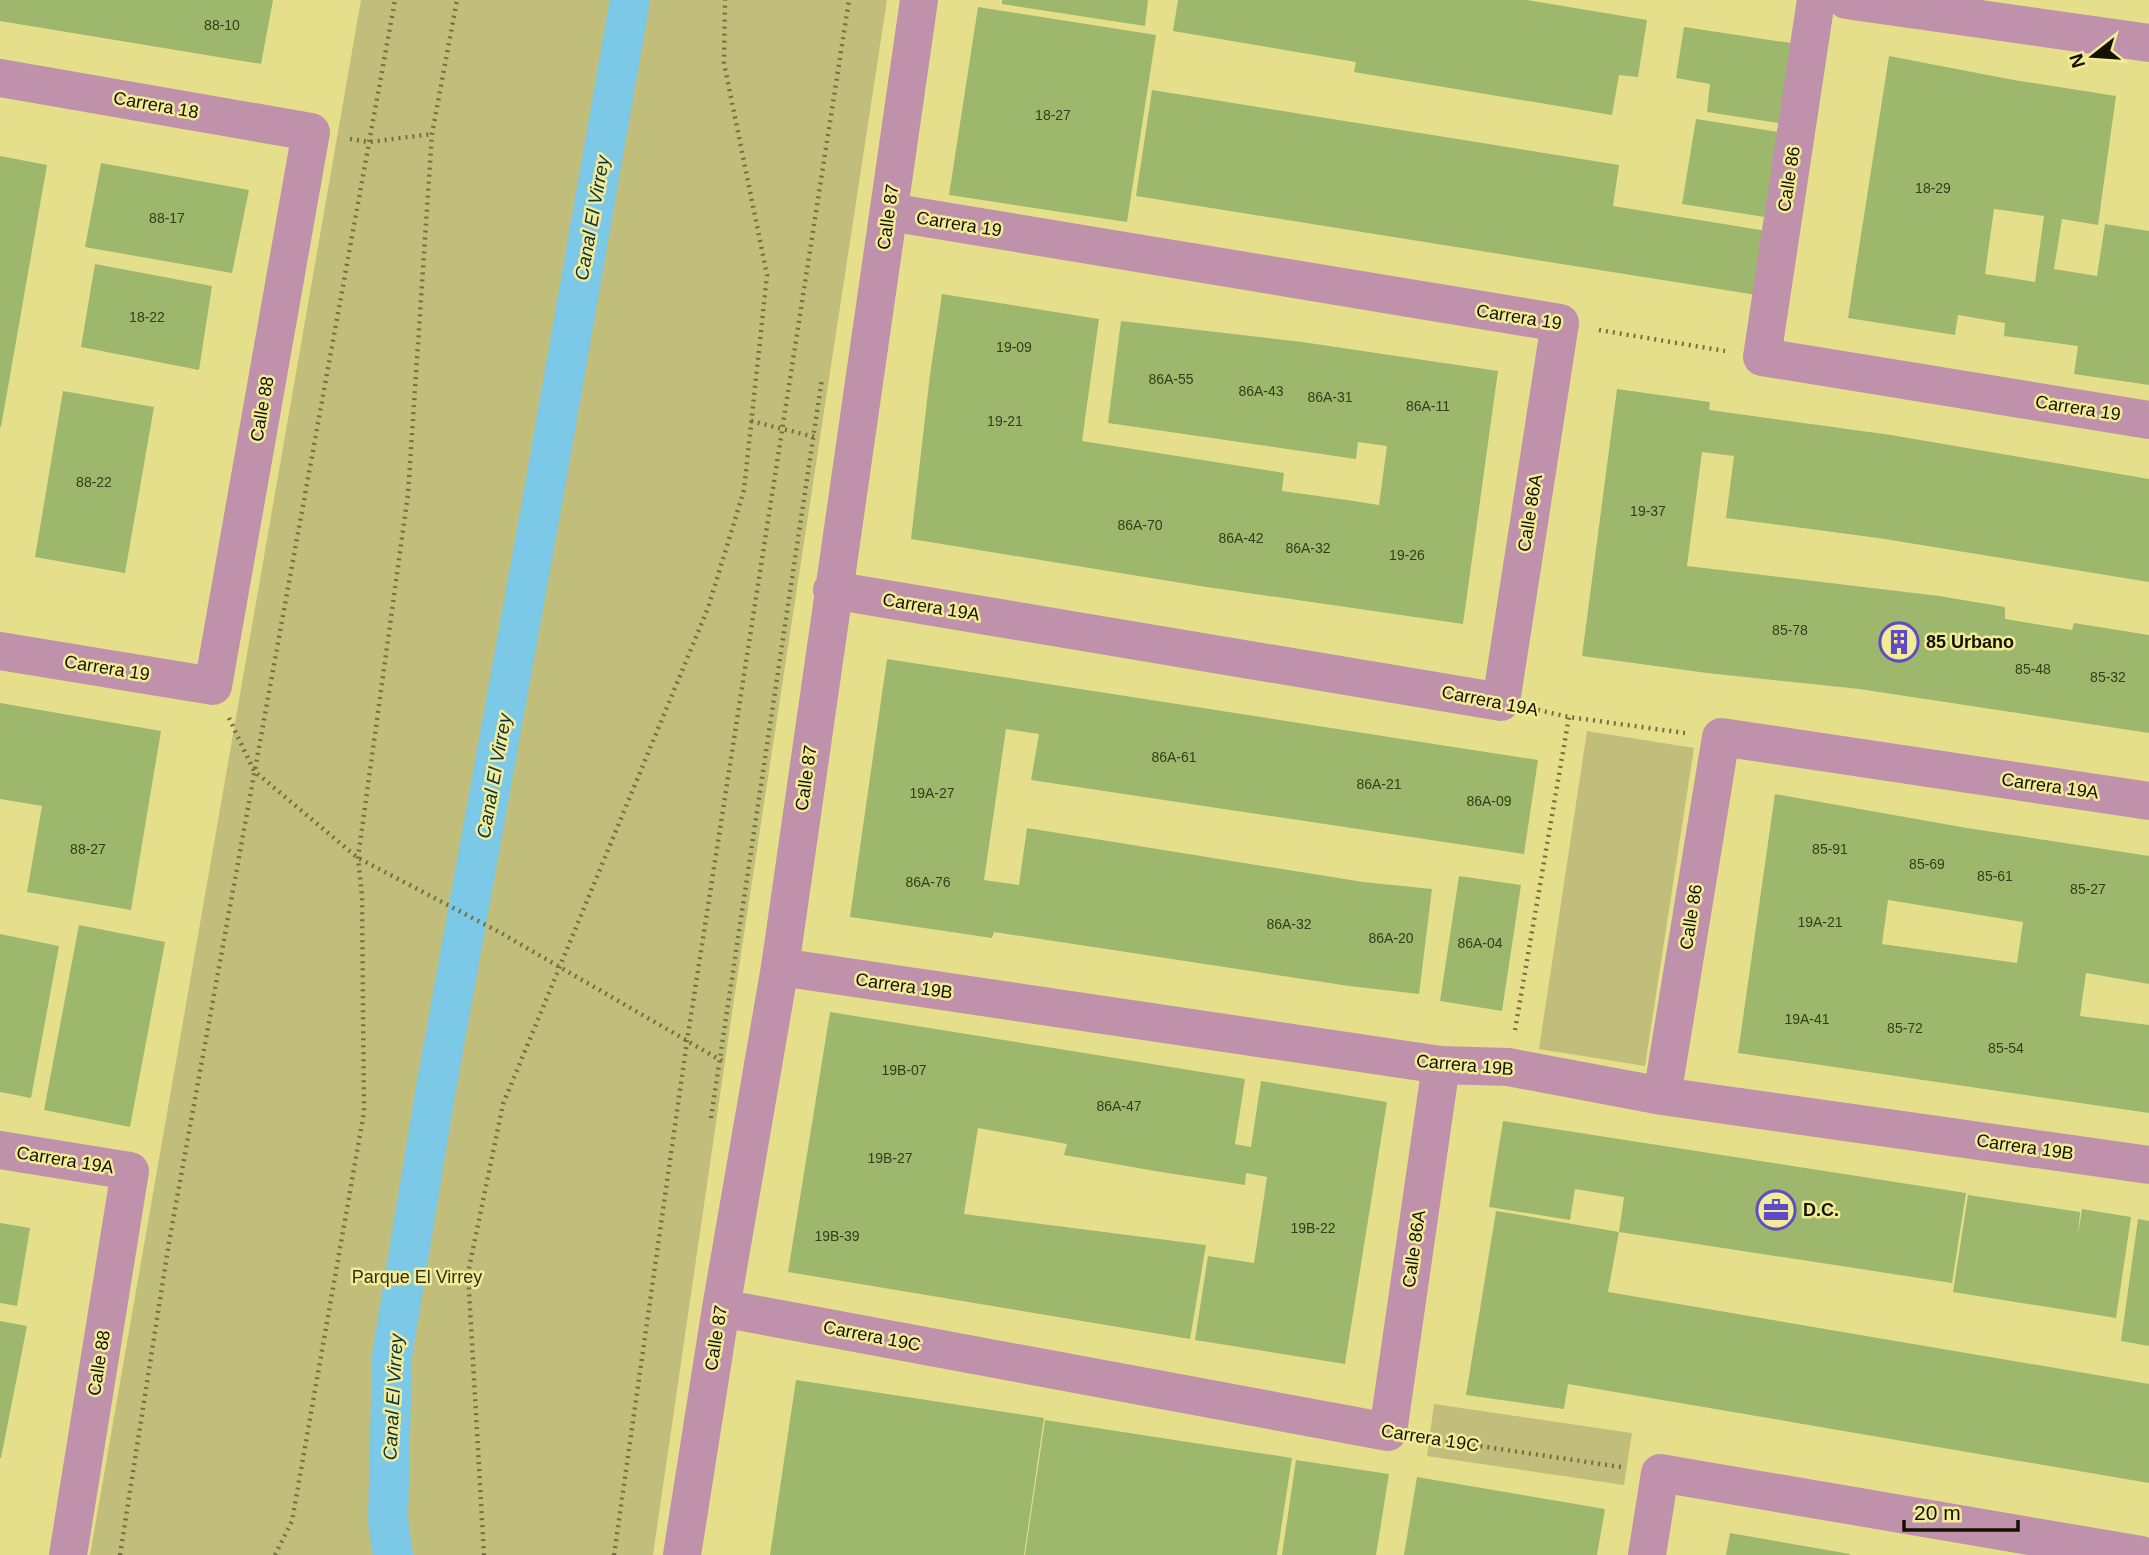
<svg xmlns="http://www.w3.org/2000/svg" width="2149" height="1555" viewBox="0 0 2149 1555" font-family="Arial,sans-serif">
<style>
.green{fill:#c1bd7a}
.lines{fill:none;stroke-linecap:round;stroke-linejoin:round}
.canal{stroke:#7cc9e7;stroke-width:40}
.building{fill:#9db86d;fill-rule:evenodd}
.path{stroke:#747141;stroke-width:4.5;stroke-dasharray:2 5;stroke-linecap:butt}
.minor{stroke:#c091aa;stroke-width:38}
.labels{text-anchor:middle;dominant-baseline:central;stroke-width:5;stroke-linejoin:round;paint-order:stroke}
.number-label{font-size:14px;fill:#363b1b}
.street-label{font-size:18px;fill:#131100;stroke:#f2ec99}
.poi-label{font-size:18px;font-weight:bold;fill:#131100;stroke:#f2ec99;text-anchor:start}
.park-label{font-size:18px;fill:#312f10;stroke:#f2ec99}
.water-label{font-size:19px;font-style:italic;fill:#0c323e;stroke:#f2ec99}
</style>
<rect width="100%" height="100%" fill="#e5df8c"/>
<path class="green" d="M361,0H887L733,1006L653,1555H90Z
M1587,731L1694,748L1645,1066L1539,1049Z
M1434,1404L1632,1433L1624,1485L1427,1456Z"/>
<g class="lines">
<path class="canal" d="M393,1555L388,1520L392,1356L435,1094L542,503L630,0"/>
</g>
<path class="building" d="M0,0H273L261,64L0,21Z
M1002,0H1148L1145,26L1002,4Z
M1178,0H1527L1647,20L1638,77L1619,75L1612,115L1354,72L1356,62L1173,31Z
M978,7L1156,35L1127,222L949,195Z
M1684,27L1804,45L1792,125L1707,112L1710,84L1676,78Z
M1889,56L2014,80L2116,96L2098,225L2062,219L2054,269L2097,276L2105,224L2149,231V385L2074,374L2078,346L2004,336L2005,323L1958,315L1955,335L1848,318ZM1994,209L2044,216L2035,282L1985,274Z
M1152,90L1619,165L1613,206L1773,232L1763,296L1136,196Z
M1696,119L1784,133L1771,218L1682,204Z
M0,156L47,165L1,427H0Z
M101,163L249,190L232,273L85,247Z
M95,264L212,286L199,370L81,347Z
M942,294L1099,319L1082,441L1284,473L1282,491L1347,500L1379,505L1387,446L1358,442L1356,459L1108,423L1121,321L1302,342L1498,371L1463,624L1200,586L911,539L930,375Z
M1617,389L1710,402L1709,410L1891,435L2149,479V582L1878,538L1726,518L1734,456L1702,452L1687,566L1939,596L2005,607V619L2072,630L2074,623L2149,635V733L1859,689L1707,673L1582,656Z
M63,391L154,407L125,573L35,557Z
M887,659L1538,760L1524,854L1031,780L1039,734L1006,729L984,880L1019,885L1027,828L1363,882L1432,889L1419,994L1349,986L994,932L992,938L850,917Z
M0,703L161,731L131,910L27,892L42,806L0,799Z
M1775,794L1967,828L2149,856V984L2086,973L2080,1016L2149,1025V1113L1738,1053ZM1888,900L2023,922L2017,963L1882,944Z
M1459,876L1521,885L1502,1011L1440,1001Z
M79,925L165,942L130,1127L44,1110Z
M0,934L59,946L31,1098L0,1092Z
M830,1012L1245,1079L1235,1144L1251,1147L1261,1081L1387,1102L1345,1364L1195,1340L1208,1256L1254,1263L1267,1177L1246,1173L1245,1185L1155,1171L1064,1155L1067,1144L978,1128L964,1214L1206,1245L1190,1339L788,1272Z
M1503,1121L1966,1193L1952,1283L1619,1232L1624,1197L1575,1189L1570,1220L1489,1207Z
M1968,1195L2080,1212L2078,1235L2082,1209L2131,1217L2116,1318L1953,1292Z
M1496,1211L1619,1232L1608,1292L2149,1384V1483L1568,1384L1564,1409L1466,1395Z
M2138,1219L2149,1221V1346L2121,1341Z
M0,1223L30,1228L17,1306L0,1303Z
M0,1321L27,1326L1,1458H0Z
M796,1380L1044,1418L1024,1555H770Z
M1045,1420L1292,1458L1277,1555H1025Z
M1296,1460L1389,1474L1376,1555H1282Z
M1417,1477L1605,1509L1597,1555H1404Z
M1730,1533L1850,1554V1555H1726Z"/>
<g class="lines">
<path class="path" d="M350,139L369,142L432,134
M1599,330L1725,351
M751,421L815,437
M1538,710L1569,717L1685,733
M229,718L254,771L358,858L501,933L722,1061
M1515,1030L1569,717
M711,1118L822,379
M1425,1438L1621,1467
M120,1555L169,1242L395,0
M275,1555L292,1521L364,1112L362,896L358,858L408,494L432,134L457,0
M484,1555L468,1273L503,1104L708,608L744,490L767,275L724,63L725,0
M614,1555L687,1041L849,0"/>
<path class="minor" d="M1816,0L1762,357L2149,420
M1846,0L2149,43
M0,78L311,132L213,686L0,651
M832,590L1501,702L1560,323L889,212
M780,967L1441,1065L1508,1067L1662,1096L2149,1165
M1662,1096L1721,737L2149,801
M0,1150L130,1171L68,1555
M721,1308L1388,1432L1441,1065
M682,1555L721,1308L780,967L919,0
M1647,1555L1660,1473L2141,1555"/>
</g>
<defs>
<g id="building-ring" transform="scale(2.0125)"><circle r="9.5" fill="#f2ec99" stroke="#5f4cc5" stroke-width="1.5"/><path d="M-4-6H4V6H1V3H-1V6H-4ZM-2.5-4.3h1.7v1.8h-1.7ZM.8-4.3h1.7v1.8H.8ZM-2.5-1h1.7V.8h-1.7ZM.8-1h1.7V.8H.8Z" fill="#5f4cc5"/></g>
<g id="office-ring" transform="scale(2.0125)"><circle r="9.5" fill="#f2ec99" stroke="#5f4cc5" stroke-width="1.5"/><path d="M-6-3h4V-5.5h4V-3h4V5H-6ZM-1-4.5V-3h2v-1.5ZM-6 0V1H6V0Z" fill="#5f4cc5"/></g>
</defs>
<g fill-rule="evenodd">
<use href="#building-ring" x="1899" y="642"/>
<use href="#office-ring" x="1776" y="1210"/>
</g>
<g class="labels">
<g class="number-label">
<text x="222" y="25">88-10</text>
<text x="1053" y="115">18-27</text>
<text x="1933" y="188">18-29</text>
<text x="167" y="218">88-17</text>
<text x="147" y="317">18-22</text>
<text x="1014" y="347">19-09</text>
<text x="1171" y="379">86A-55</text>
<text x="1261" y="391">86A-43</text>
<text x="1330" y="397">86A-31</text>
<text x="1428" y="406">86A-11</text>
<text x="1005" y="421">19-21</text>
<text x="94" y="482">88-22</text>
<text x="1648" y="511">19-37</text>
<text x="1140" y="525">86A-70</text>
<text x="1241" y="538">86A-42</text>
<text x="1308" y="548">86A-32</text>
<text x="1407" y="555">19-26</text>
<text x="1790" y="630">85-78</text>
<text x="2033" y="669">85-48</text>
<text x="2108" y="677">85-32</text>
<text x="1174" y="757">86A-61</text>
<text x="1379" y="784">86A-21</text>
<text x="932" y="793">19A-27</text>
<text x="1489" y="801">86A-09</text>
<text x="88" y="849">88-27</text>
<text x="1830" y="849">85-91</text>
<text x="1927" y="864">85-69</text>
<text x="1995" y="876">85-61</text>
<text x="928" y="882">86A-76</text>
<text x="2088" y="889">85-27</text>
<text x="1820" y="922">19A-21</text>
<text x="1289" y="924">86A-32</text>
<text x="1391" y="938">86A-20</text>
<text x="1480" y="943">86A-04</text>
<text x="1807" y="1019">19A-41</text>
<text x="1905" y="1028">85-72</text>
<text x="2006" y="1048">85-54</text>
<text x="904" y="1070">19B-07</text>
<text x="1119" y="1106">86A-47</text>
<text x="890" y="1158">19B-27</text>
<text x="1313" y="1228">19B-22</text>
<text x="837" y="1236">19B-39</text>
</g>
<g class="street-label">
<text transform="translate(156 105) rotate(10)">Carrera 18</text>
<text transform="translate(1789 179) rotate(-81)">Calle 86</text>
<text transform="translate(888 217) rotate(-82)">Calle 87</text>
<text transform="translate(959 224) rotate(9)">Carrera 19</text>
<text transform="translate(1519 317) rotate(9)">Carrera 19</text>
<text transform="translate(2078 408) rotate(9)">Carrera 19</text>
<text transform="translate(262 409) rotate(-80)">Calle 88</text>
<text transform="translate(1530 513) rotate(-81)">Calle 86A</text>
<text transform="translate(931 607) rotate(9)">Carrera 19A</text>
<text transform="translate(107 668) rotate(9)">Carrera 19</text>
<text transform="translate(1490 701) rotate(11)">Carrera 19A</text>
<text transform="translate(806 778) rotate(-82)">Calle 87</text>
<text transform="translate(2050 786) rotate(8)">Carrera 19A</text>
<text transform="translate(1691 917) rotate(-81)">Calle 86</text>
<text transform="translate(904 986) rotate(8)">Carrera 19B</text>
<text transform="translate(1465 1065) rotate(5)">Carrera 19B</text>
<text transform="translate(2025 1147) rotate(8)">Carrera 19B</text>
<text transform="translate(65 1160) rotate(9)">Carrera 19A</text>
<text transform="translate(1414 1249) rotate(-82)">Calle 86A</text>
<text transform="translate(872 1336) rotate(11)">Carrera 19C</text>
<text transform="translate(716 1338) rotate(-81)">Calle 87</text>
<text transform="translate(99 1363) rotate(-81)">Calle 88</text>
<text transform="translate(1430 1438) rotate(9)">Carrera 19C</text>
</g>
<g class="poi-label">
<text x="1926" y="642">85 Urbano</text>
<text x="1803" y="1210">D.C.</text>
</g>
<g class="park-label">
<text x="417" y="1277">Parque El Virrey</text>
</g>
<g class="water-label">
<text transform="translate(592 218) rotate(-80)">Canal El Virrey</text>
<text transform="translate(494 776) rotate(-80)">Canal El Virrey</text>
<text transform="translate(393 1397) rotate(-87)">Canal El Virrey</text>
</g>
</g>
<g transform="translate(2093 56) rotate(253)" stroke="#f2ec99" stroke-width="5" paint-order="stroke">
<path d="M0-5L12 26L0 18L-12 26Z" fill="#131100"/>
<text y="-10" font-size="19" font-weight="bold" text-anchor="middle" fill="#131100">N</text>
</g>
<path d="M1904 1520v10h114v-10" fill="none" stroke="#131100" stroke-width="3.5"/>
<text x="1914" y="1520" font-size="21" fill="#131100" stroke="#f2ec99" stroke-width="5" paint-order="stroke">20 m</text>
</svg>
